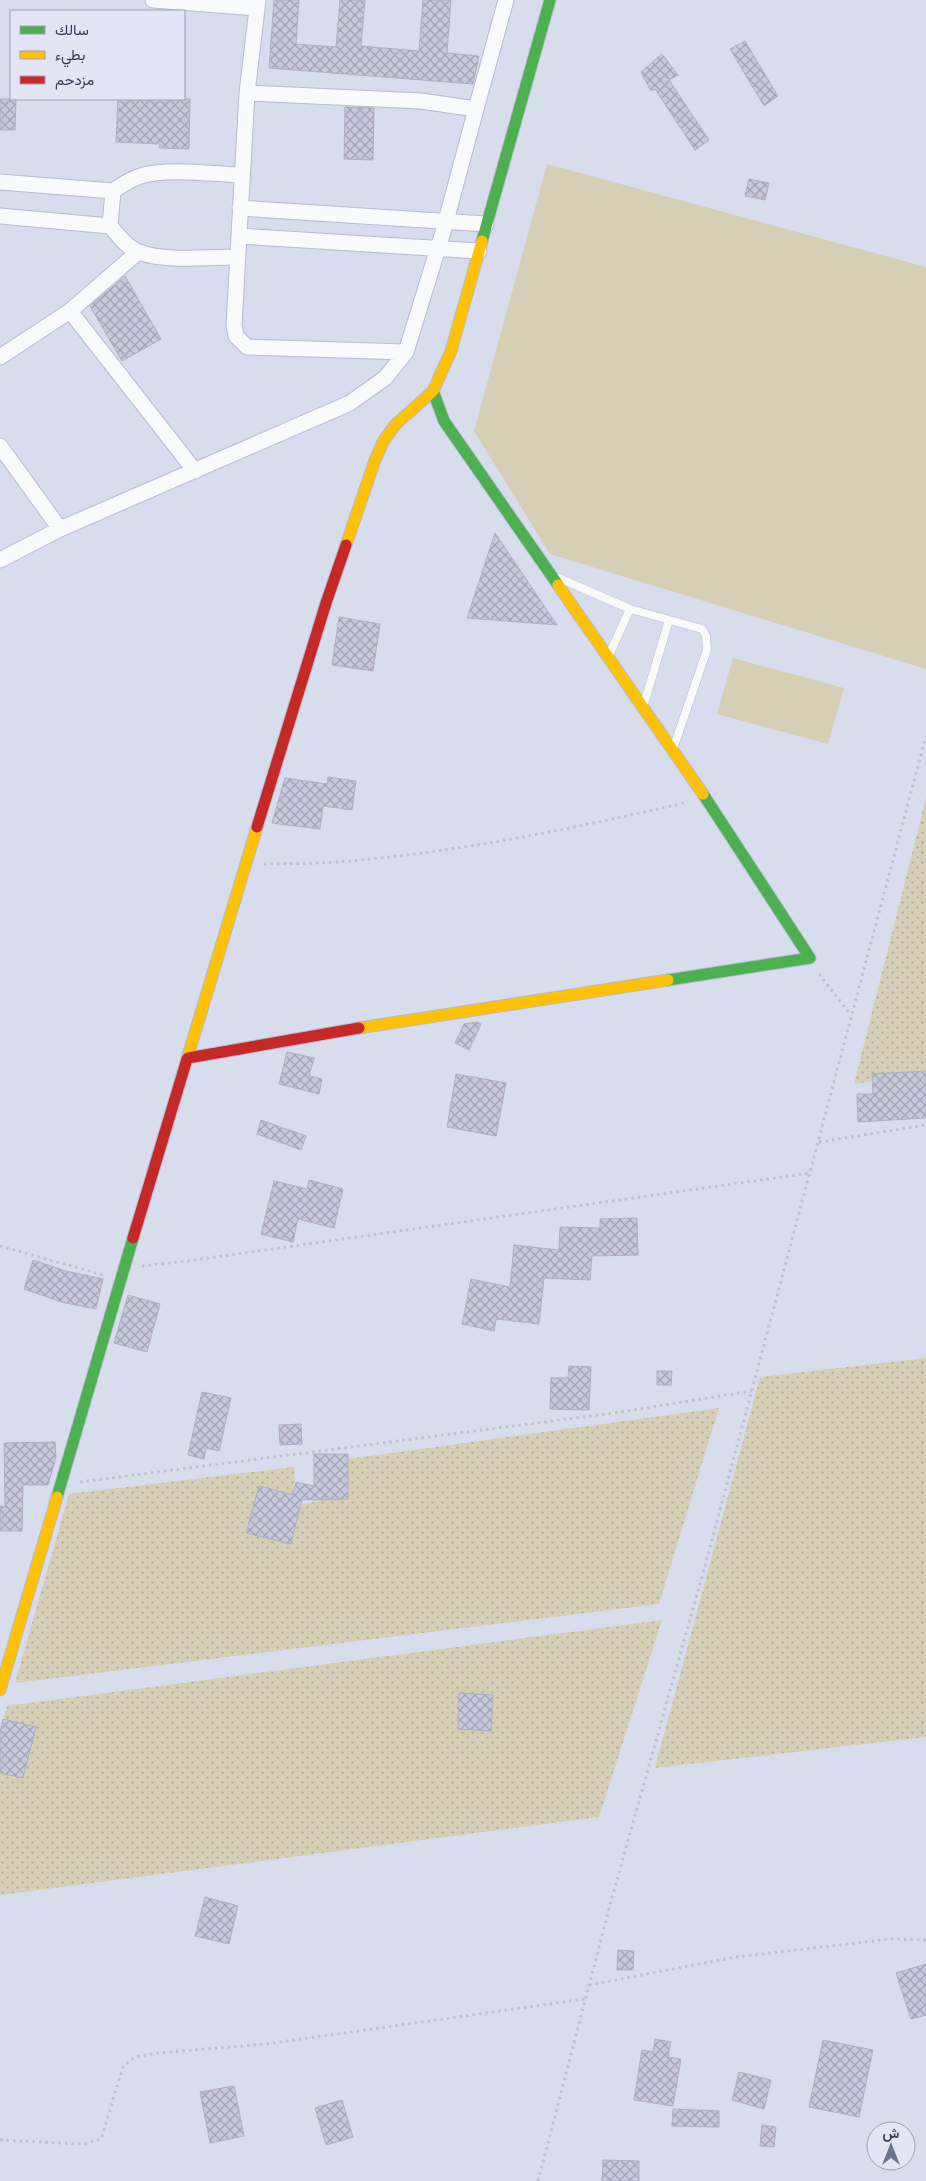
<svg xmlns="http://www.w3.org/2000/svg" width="926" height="2181" viewBox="0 0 926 2181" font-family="Mulish,Vazirmatn,sans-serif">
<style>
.grass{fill:url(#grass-dots)}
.green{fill:#d6ceb5}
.building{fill:url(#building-cross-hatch);stroke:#afafc4}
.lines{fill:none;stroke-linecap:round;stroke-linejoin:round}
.lane-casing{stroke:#b6bbd1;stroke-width:9}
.street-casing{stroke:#b6bbd1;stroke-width:17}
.fast-casing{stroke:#b6bbd1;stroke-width:13}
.slow-casing{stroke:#b6bbd1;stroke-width:13}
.jam-casing{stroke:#b6bbd1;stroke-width:13}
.path{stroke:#bdc0c9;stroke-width:3;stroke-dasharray:2.5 4;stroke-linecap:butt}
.lane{stroke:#f9fafc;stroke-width:8}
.street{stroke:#f9fafc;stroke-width:15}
.fast{stroke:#4caf50;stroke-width:11}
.slow{stroke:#ffc107;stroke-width:11}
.jam{stroke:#c62828;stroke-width:11}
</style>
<defs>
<pattern id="grass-dots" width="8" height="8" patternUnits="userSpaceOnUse" patternTransform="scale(1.25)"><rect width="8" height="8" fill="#d6ceb5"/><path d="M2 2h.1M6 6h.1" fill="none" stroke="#aea896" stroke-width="1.8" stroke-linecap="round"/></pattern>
<pattern id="building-cross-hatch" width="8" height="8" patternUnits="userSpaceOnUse" patternTransform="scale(1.25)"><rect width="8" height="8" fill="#c7c7dd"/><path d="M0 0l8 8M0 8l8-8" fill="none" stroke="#a2a3b6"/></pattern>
</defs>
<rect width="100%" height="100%" fill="#d8ddee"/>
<path class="grass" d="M926,798V1072L854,1084Z
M926,1358V1737L655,1768L760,1377Z
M719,1408L659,1604L15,1683L69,1494L294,1467L296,1506L342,1495L348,1459Z
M662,1620L599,1817L0,1895V1732L7,1706Z"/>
<path class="green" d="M547,164L926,267V669L550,554L474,431Z
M733,658L844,688L828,744L717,714Z"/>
<path class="building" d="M274,0H299L296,44L336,47L340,0H365L361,46L419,51L423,0H451L447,53L479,56L473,84L269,68Z
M745,41L778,96L764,106L730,49Z
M662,54L678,75L669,80L709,140L695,150L655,89L651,91L641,72Z
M0,99H16L15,130H0Z
M118,99H190L189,149L159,148L160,144L116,142Z
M345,107L374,108L373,160L344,159Z
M749,179L769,183L765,200L745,196Z
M125,276L161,339L122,361L90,306Z
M495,533L557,625L467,618Z
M339,617L380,624L373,671L332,665Z
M328,777L356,781L352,810L323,806L320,829L272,823L285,778L327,784Z
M477,1022L481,1024L469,1050L455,1043L464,1024Z
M287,1052L314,1058L309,1076L322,1079L319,1094L279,1084Z
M926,1071V1118L858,1122L857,1094H873L872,1074Z
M456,1074L506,1083L496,1136L447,1127Z
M261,1120L306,1136L301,1150L257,1134Z
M309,1180L343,1189L334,1228L298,1219L293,1242L261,1234L274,1181L307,1189Z
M637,1218L638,1255L592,1256L590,1280L544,1278L539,1324L496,1319L494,1331L462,1324L471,1279L510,1287L514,1245L559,1250L560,1227L600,1228V1219Z
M33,1260L66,1271L103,1279L96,1309L61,1302L24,1289Z
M128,1295L160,1304L147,1352L114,1343Z
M569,1366L591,1367L589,1410L550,1409L551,1378H568Z
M657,1371H672L671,1385H657Z
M202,1392L231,1398L219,1451L206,1448L204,1459L188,1455Z
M301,1424L302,1444L280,1445L279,1425Z
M55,1442L56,1457L48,1485H23L22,1531H0V1506L5,1507L4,1443Z
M314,1454H348V1499L302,1500L291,1544L246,1533L259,1486L293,1495L296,1482L314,1486Z
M459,1693L493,1695L491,1731L458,1729Z
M3,1719L36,1727L23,1778L0,1773V1732Z
M205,1897L238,1906L229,1944L195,1936Z
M618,1950L634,1951L633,1970H617Z
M926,1964V2015L911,2019L896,1973Z
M655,2039L671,2042L668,2057L681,2059L673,2106L634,2100L642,2050L653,2052Z
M823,2040L873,2050L859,2117L809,2107Z
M739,2072L771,2080L764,2109L732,2100Z
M234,2086L244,2136L210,2143L200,2092Z
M342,2100L353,2137L326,2145L315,2108Z
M673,2109L719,2111V2127L672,2126Z
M762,2125L776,2127L774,2147L760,2146Z
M603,2160L639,2161V2181H602Z"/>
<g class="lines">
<g class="lane-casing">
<path id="lane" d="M559,578L630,609L702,629L706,636L707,650L674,746
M609,655L630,609
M644,704L669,620"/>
</g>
<g class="street-casing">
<path id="street" d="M153,0L257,8
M258,0L247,93L234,325L236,336L247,347L406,352
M476,109L506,0
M0,182L113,191C123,184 132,178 144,175C169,168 214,174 241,175
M240,208L486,224
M0,216L110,226C118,235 127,248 139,252C164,262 209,257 237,257
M110,226L113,191
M239,236L479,251
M70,311L195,471
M0,357L70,311L138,252
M0,446L60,529
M0,560L60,529L350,403L385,378L406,352L443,232L476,109L421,101L247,93"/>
</g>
<g class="fast-casing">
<path id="fast" d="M482,241L550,0
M433,391L444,421L558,585
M668,980L810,958L703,794
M57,1497L133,1238"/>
</g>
<g class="slow-casing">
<path id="slow" d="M346,545L375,460L384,440L396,424L433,391L451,351L482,241
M558,585L703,794
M359,1028L668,980
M187,1059L257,827
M0,1690L57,1497"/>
</g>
<g class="jam-casing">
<path id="jam" d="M257,827L326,603L346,545
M188,1058L359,1028
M133,1238L187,1059"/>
</g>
<path class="path" d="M264,864C288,863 313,864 336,862C455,853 572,829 688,802
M819,974L851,1015
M819,1142L926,1125
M0,1246L103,1275
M142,1266L187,1261L810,1173
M80,1482L614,1413L752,1391
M589,1985L736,1957L890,1939L926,1940
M0,2140L84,2144L101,2139L123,2067L135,2057L157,2053L266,2044L585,1999
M538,2181L610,1905L708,1555L926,736"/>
<use href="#lane" class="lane"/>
<use href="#street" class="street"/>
<use href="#fast" class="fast"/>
<use href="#slow" class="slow"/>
<use href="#jam" class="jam"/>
</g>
<rect x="10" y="10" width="175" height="90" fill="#e1e5f5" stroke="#9ba1b7"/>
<rect x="20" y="26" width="25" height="8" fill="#4caf50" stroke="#9ba1b7"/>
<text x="55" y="35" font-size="15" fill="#333b5a">سالك</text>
<rect x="20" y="51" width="25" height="8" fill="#ffc107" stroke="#9ba1b7"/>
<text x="55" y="60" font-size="15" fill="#333b5a">بطيء</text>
<rect x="20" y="76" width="25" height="8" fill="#c62828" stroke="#9ba1b7"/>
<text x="55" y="85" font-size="15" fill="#333b5a">مزدحم</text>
<g transform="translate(891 2146)"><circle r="24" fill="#e1e5f5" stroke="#9ba1b7"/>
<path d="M0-4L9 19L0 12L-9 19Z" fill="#6d748e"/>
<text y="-8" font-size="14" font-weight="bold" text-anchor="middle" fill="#333b5a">ش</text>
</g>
</svg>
